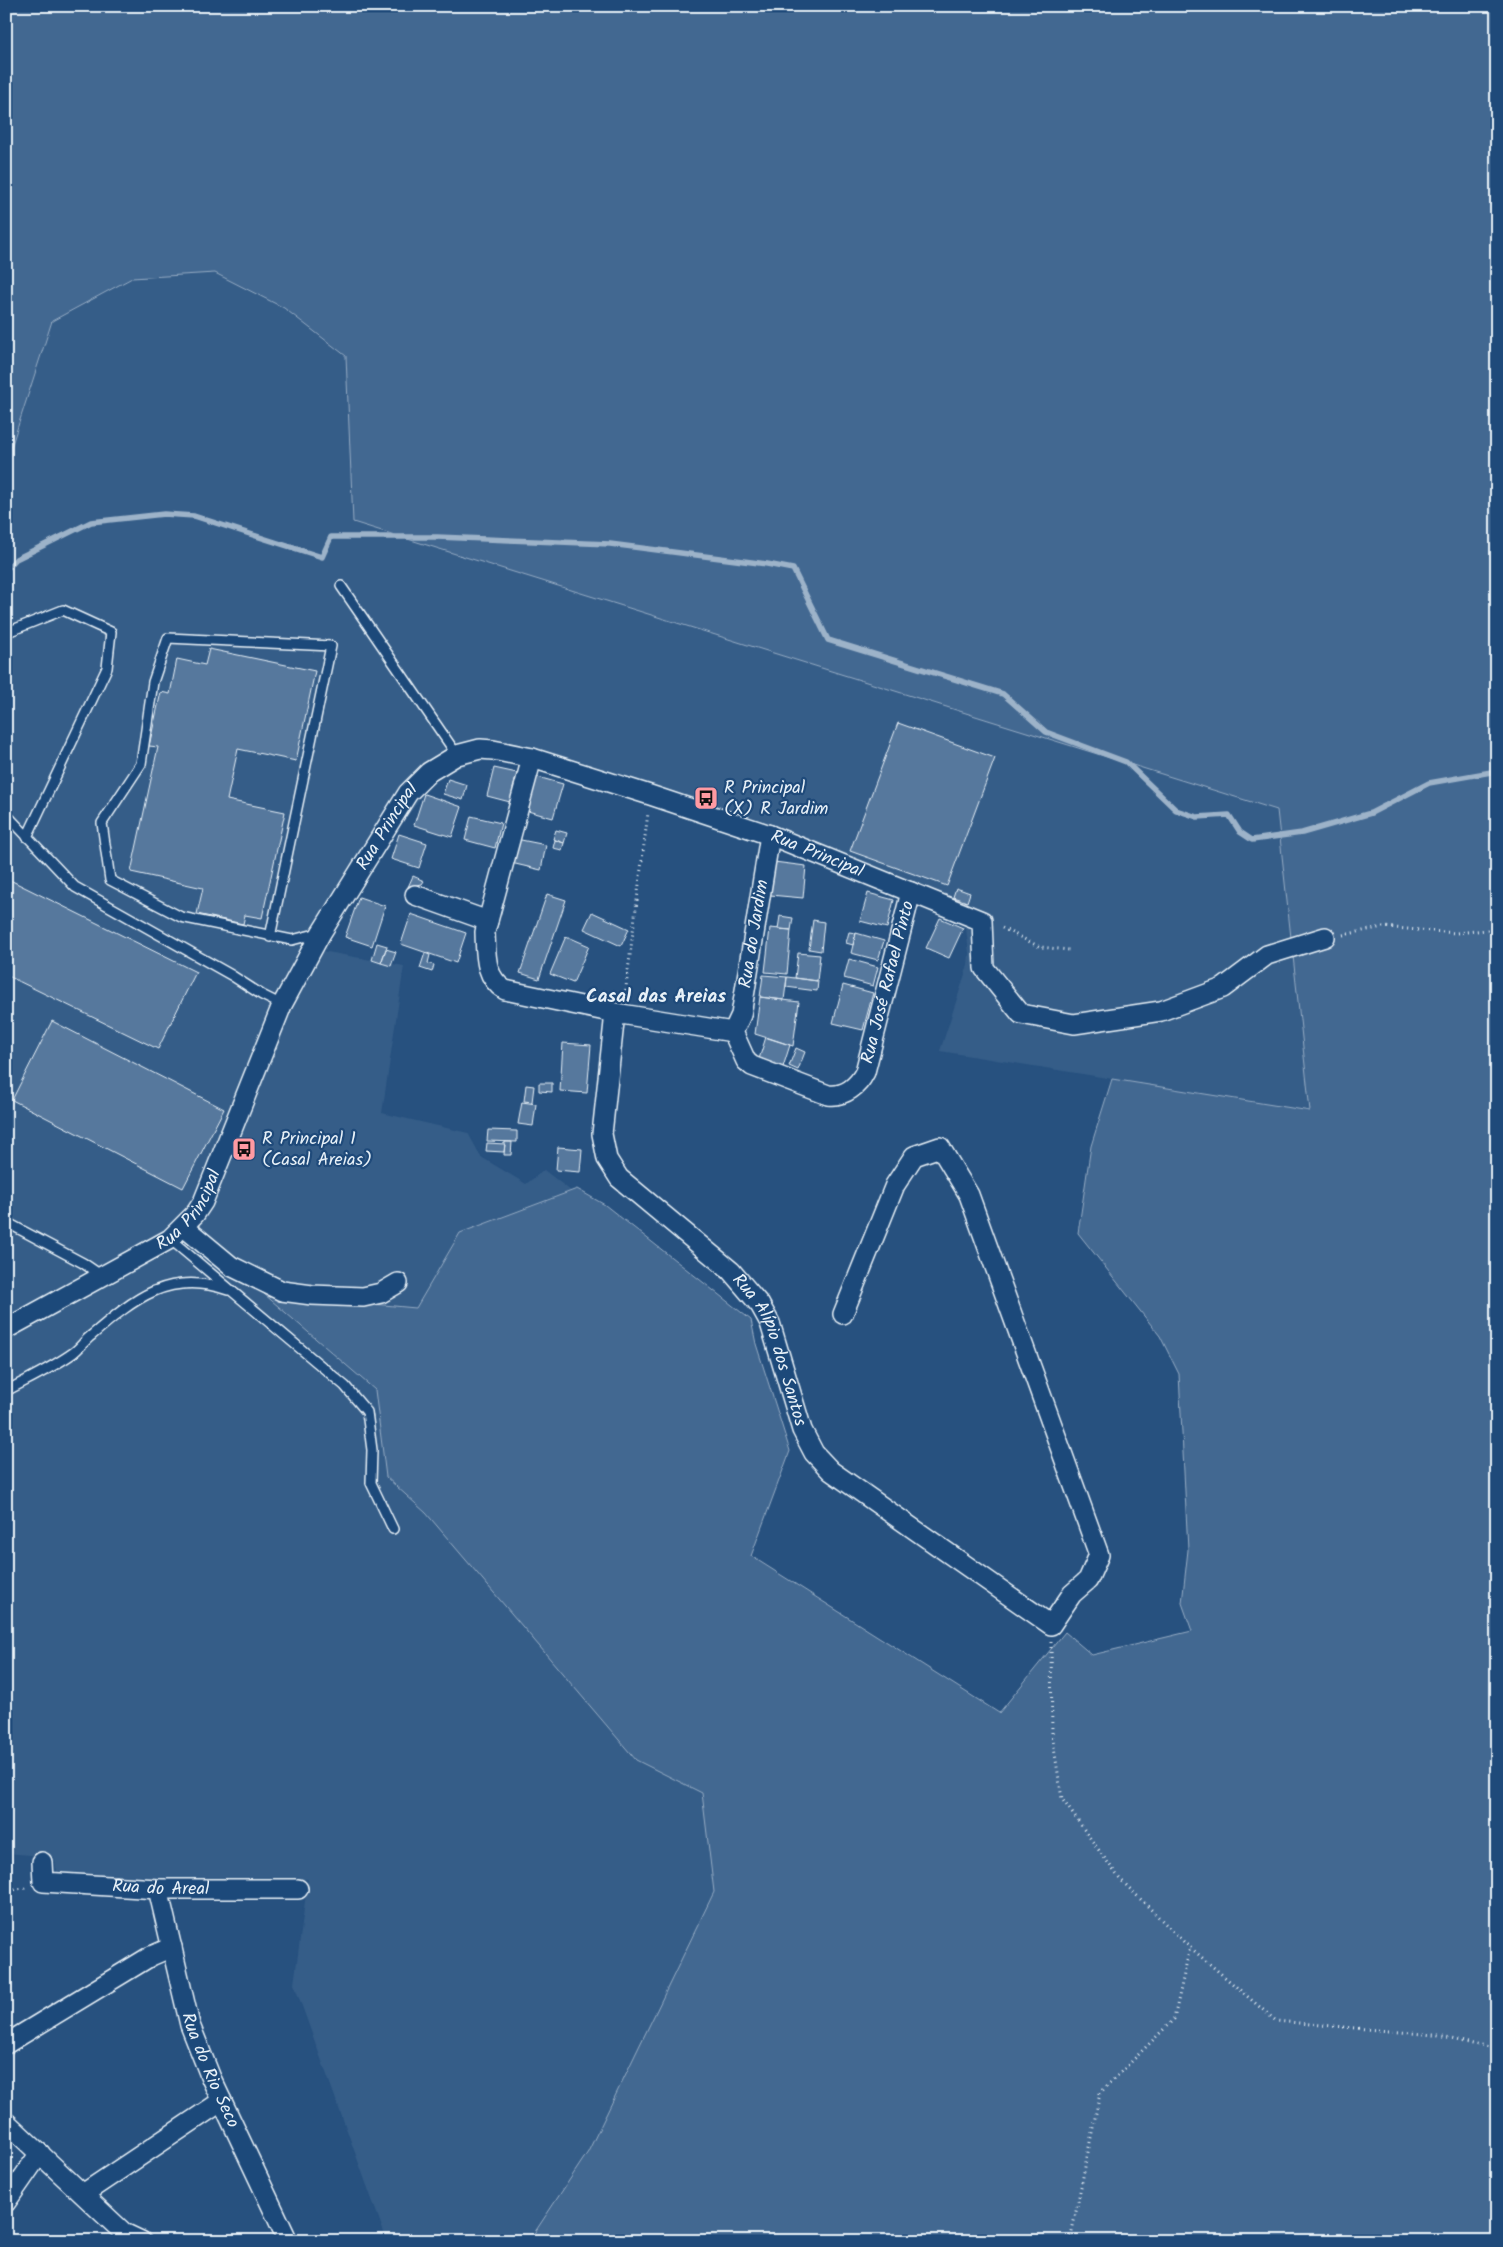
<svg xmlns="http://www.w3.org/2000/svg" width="1503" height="2247" viewBox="0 0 1503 2247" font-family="Kalam,sans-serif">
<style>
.built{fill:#355d88}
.green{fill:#436891;stroke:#96acc4}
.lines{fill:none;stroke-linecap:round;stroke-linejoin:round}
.stream{stroke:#9db3c9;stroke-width:5.5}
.building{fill:#57789d;stroke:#e8f1f8}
.lane-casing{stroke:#e8f1f8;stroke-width:12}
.street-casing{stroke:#e8f1f8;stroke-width:22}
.path{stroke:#e8f1f8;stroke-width:3;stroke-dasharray:1 4;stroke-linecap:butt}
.lane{stroke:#1f4a7a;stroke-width:9}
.street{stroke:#1f4a7a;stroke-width:19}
.labels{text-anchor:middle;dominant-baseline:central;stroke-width:4.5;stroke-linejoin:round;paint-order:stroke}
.poi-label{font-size:18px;fill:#e8f1f8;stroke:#1f4a7a;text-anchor:start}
.street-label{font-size:18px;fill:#e8f1f8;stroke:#1f4a7a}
.neighbourhood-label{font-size:19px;font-weight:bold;fill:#e8f1f8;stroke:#1f4a7a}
</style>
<rect width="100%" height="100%" fill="#27517f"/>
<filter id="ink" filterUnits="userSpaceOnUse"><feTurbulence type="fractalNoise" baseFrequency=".02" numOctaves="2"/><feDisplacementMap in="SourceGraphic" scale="10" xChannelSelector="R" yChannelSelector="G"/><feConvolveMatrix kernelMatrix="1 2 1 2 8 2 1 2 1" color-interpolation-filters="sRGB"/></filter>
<g filter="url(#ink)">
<path class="built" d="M215,273L284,308L346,356L353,522L1277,810L1310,1111L940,1051L968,965L969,953L966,928L954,916L739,833L544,772L492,760L472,763L461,767L444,774L428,788L405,819L322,951L404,966L382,1113L468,1133L481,1157L526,1184L544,1170L571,1191L460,1233L417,1308L265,1295L375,1390L386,1477L426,1512L636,1760L702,1793L714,1892L588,2152L529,2241H387L294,1984L308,1879H147L57,1872L54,1857L6,1853V464L52,321L132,278Z"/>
<path class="green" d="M6,6H1497V2241H529L588,2152L714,1892L702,1793L636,1760L426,1513L386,1477L375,1390L264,1294L416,1308L460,1233L577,1189L605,1205L751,1320L756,1344L790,1451L751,1556L999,1713L1065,1632L1092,1655L1192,1631L1182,1603L1188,1550L1179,1374L1160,1336L1078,1233L1091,1146L1112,1079L1310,1111L1277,810L353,522L346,356L284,308L215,273L132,278L52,321L6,463Z"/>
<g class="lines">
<path class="stream" d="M6,570L16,559L91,522L164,514L194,516L322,557L331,537H437L610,544L767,564L793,569L828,640L1003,694L1046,732L1126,762L1176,810L1197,817L1229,815L1240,832L1252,840L1302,833L1371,813L1429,783L1497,771"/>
</g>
<path class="building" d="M209,649L315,671L296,761L238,749L227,800L285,812L262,918L245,915L243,924L197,914L203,888L131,872L158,747L149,746L161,692L170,694L177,659L205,665Z
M898,723L995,758L947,886L850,851Z
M494,768L517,773L510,802L487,796Z
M534,776L563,784L553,818L524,810Z
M448,779L467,785L463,800L443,794Z
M424,794L462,807L452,837L414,825Z
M471,816L501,823L495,848L465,840Z
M556,830L567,833L564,843L553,839Z
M399,834L427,843L419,868L391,859Z
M516,839L546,845L541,870L511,863Z
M555,840L564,843L562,850L553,848Z
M774,862L806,866L803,898L770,895Z
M413,876L424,881L422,884L408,887Z
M6,878L196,972L158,1049L6,975Z
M956,888L970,893L967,902L953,897Z
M868,893L894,900L887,928L860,921Z
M547,894L566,900L539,979L520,973Z
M359,897L385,906L372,946L345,937Z
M592,912L629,929L621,946L584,929Z
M411,914L466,933L456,963L401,944Z
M780,916L793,918L791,930L778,929Z
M940,918L963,928L949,958L926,948Z
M813,920L824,922L821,951L809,949Z
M770,928L791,930L787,974L765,972Z
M849,932L856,933L853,945L846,943Z
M856,933L884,941L878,960L851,953Z
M566,936L589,946L573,983L550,974Z
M377,943L387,946L381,963L372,960Z
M386,949L396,952L391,966L381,963Z
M425,953L430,955L428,963L434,965L432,972L420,968Z
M798,953L820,955L817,981L795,978Z
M849,959L878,967L873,986L844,978Z
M763,975L787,977L784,1000L760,997Z
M787,977L818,981L817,991L786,987Z
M843,985L873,993L863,1030L833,1023Z
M760,997L799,1002L793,1046L755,1034Z
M52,1021L224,1109L183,1188L12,1100Z
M766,1037L790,1045L783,1067L759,1059Z
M563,1043L591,1045L587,1093L560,1091Z
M796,1048L805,1052L798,1070L789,1066Z
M539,1083H552V1092L539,1091Z
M526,1085L534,1086L532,1102L524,1101Z
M522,1102L536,1104L533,1126L518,1124Z
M488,1130L517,1131V1142L487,1141Z
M505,1142H512L511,1155H504Z
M487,1143L505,1144L504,1152L486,1151Z
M558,1147L582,1149L580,1172L556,1170Z"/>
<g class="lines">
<g class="lane-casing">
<path id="lane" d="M341,586L457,755
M6,635L10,631L63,610L111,632L107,668L27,837
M6,814L75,887L231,975L262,995L282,1005
M270,937L331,646L168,638L153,682L141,764L102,823L110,880L181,917L292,940L319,933
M6,1222L83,1263L102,1276
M170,1239L345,1386L367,1412L372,1450L371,1483L393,1529
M6,1391C28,1379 52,1368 73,1353C80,1348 85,1340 92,1335C135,1298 169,1270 228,1290"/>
</g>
<g class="street-casing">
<g id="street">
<path d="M532,758L485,932C486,954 484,977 505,990L615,1013L733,1032"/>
<path d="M415,895L488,921"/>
<path id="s1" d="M615,1013L602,1134L607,1159L619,1178L731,1271L760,1305L770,1323L802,1430L814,1453L831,1471L1051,1625L1072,1594L1088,1580L1099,1555L969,1195L940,1147L914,1156L895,1185L843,1314"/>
<path id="s2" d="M733,1032L746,1061L752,1066L828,1095C845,1097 858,1086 865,1072L911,892"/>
<path id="s3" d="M733,1032L741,1015L770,835"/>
<path d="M184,1227L231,1266L282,1291L312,1295L363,1297L381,1293L398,1283"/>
<path id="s4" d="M6,1329L170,1239L195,1214L203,1202L282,1005L321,933L408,793L429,772L457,755L480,749L493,750L532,758L650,795L770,835L982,921L984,968L1021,1014L1074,1024L1161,1011L1223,988L1267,955L1325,937"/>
<path id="s5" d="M42,1862L43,1882L158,1889H298"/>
<path id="s6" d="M158,1889L190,2025L211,2078L288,2241"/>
<path d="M6,2044L151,1956L172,1947"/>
<path d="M6,2122L124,2233L141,2241"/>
<path d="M83,2194L222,2101"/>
<path d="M6,2202L40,2153"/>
</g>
</g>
<path class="path" d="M1002,928L1040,947L1069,950
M1343,935L1383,927L1456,933L1497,929
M625,995L648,813
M1051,1642L1052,1734L1062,1799L1119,1878L1184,1942L1276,2021L1434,2035L1494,2049L1497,2052
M6,1895L16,1889L26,1888
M1070,2241L1100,2093L1174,2019L1190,1947"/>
<use href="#lane" class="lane"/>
<use href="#street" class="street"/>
</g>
</g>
<defs>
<g id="bus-square" transform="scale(1.25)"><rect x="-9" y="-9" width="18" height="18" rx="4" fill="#ff9aa2" stroke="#1f4a7a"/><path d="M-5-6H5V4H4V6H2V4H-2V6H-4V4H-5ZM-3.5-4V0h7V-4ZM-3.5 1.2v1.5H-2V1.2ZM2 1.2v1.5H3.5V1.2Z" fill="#111"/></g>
</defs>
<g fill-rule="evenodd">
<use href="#bus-square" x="706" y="798"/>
<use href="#bus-square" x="244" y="1149"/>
</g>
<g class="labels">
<g class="poi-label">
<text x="724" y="788">R Principal<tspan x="724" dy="21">(X) R Jardim</tspan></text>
<text x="262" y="1139">R Principal 1<tspan x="262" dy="21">(Casal Areias)</tspan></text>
</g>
<g class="street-label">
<text stroke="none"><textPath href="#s4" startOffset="656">Rua Principal</textPath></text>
<text stroke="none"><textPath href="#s4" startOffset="1136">Rua Principal</textPath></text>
<text stroke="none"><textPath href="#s3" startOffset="101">Rua do Jardim</textPath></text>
<text stroke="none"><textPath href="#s2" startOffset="260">Rua José Rafael Pinto</textPath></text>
<text stroke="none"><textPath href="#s4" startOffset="222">Rua Principal</textPath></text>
<text stroke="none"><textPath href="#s1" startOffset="405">Rua Alípio dos Santos</textPath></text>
<text stroke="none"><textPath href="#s5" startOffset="138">Rua do Areal</textPath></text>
<text stroke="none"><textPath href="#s6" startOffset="189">Rua do Rio Seco</textPath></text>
</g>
<g class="neighbourhood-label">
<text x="656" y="997">Casal das Areias</text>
</g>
</g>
<rect width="1503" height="2247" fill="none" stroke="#1f4a7a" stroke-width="25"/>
<rect x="12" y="12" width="1478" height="2222" fill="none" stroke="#e8f1f8" stroke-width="2" filter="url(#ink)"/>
</svg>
